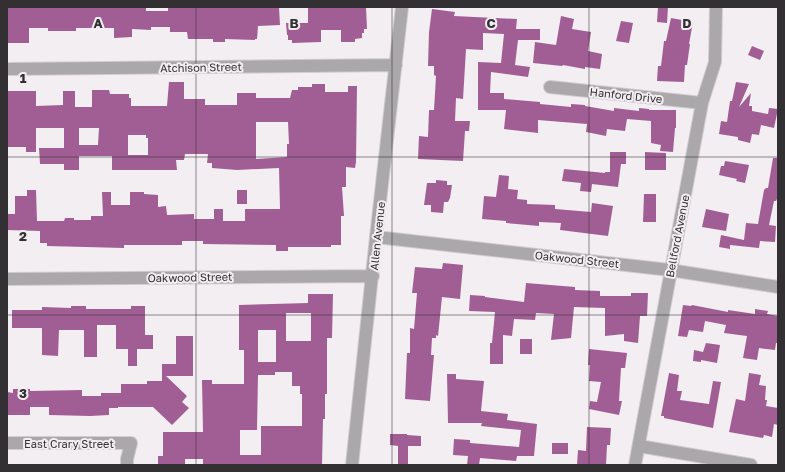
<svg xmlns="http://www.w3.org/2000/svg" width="785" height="472" font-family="'Golos Text',sans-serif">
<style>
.building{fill:#a15e94;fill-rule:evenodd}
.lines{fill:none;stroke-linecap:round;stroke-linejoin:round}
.minor-casing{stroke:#d0cccf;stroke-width:14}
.minor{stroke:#aaa8aa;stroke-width:12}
.grid{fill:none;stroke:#323032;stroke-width:1;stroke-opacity:0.55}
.labels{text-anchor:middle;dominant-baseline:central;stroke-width:4;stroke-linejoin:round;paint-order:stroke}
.street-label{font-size:11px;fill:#323032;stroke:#f3eef1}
.grid-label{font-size:13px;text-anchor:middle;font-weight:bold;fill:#323032;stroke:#f3eef1;stroke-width:4;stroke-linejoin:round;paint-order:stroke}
</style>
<rect width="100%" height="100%" fill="#f3eef1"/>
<!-- building -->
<path class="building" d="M7,7H146V11H168V7H279L280,25L258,26L257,39H255V40L225,39V42H213V39H188L187,32H170V27H151V30L132,29V37L114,38V28H76V31H48V28H29V43H7Z
M308,7H366L367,29H364V33H362V38L355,39V42H341V30H321V42L292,43V40H288V35H287L286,23H308Z
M658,7H668L667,23L657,22Z
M432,9L455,12L454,16L517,19L516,29H540V40H518L515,65L530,67L528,77L491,72L490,93H504V99L540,102V104L571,107V104L585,105V106L614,111V108L639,111V108L649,109V110H676V128H675L673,152L660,151L661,145L651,143V121L627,119L625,131L607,129L606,136L586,132L587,124L538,120V133L504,129L506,110H478V62L501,63L504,34L483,33V50L466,49L463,99L456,98L455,121H470L469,131H465L463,161L418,159L419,136L428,137L429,110H434L436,76L434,75V66H428L429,32Z
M561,16L574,19L572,29L591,32L588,51L602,54L600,69L585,67V69L563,65L562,66L533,63L535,42L556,45Z
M671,18L693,22L689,44H690L687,65H685L684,82L657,81L658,66H661L664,41H666Z
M621,21L633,23L629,43L616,41Z
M752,46L764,51L760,60L748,55Z
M169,82H184V99H205V105H237V93H256V98H290L292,90H298V87H312V84H325V92H348V86H357L356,162L355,168L346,167V187H342L344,216H341V245H331V247H288V251H276V245L203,244V241H182V245H124V248L47,246V243H40V231L7,230V214H15V196H27V190H36L37,221H64L65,218H74V220H91V216H103L102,192H111V205H130V192H144V194L158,195V207L166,206L167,215L194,214V219H214V209H223V221H245V209H280L279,168L237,170L212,168V163H207L208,154H185L184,160H176L177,170H112V156H79V170H64V164H40L39,148H64V128H36V152H26V147H7V91H36V106L63,105V91H75V107H92V90H109L110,94H129V98H131V106H167ZM256,122H288L289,144H287V157L256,159ZM79,128H99L98,145H79ZM128,135H146V138H148V155H128Z
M736,82L749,84L739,107L751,93L749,106H752V111L768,114L769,108L778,109L774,128L761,125L759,135L752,134L750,143L738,140V137L719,134L721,121L727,122L730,101H732Z
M610,152H626V164H621L618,187L592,184L591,192L580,191L581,183L562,181L564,169L605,173V172H610Z
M645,152L666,153V170H645Z
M773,158H778V197L776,201H774L769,225L776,226L775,242L760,241L759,248L730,245V249L719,247L721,235L744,240L746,223L758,224L764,190L766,188H768Z
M725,161L749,165L745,183L736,181L737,179L719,175L721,166H724Z
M499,175L509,176L508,189L518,190L517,199L527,200V204L555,205V209L591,212L592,203L613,206L608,236L560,230L561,223L539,222V226L506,223V221L482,219L484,196L496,197Z
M436,180L447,181V185H452L450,198L448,202H444L443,213L431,212V205H424L427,183H436Z
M237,190H247V204H237Z
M644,194H656V222H643Z
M706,209L729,214L726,231L702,227Z
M443,263L463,265L460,299L442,297L438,336L436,335V338H432L431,355H434L430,401L405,399L407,353H410V328L414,329L417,293H412L415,267L442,269Z
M526,283L575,287V290L600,291V296H631V293H648L647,316H640L638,343L624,341V334L605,336V308L574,307L571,338L551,340L554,314L536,313L535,320L514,319L512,336L503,335V364H490V343H492L495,312L469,311L470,295L485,296V297L524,302Z
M308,294H333L332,338H327V394H325V419H323L322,465H203V459H185V465H158V456H163V432H203L202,380H212V384H244V350H239V305L308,303ZM286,313H311V341H286ZM258,330H276V362H258ZM275,372H292V386H300V394H302V426H261V455H240V430H257L258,375H275Z
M683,305L691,306L692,305L728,312V310L755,314V309L768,311L767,314L778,316V343H776L775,350L759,348L757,360L743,358L747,336L724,333L726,325L705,321L703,332L689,330L687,337L678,336Z
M71,306H86V309H131V306H145V335H153V349H137V366H128V349H116V325H97V357H84V330H59L58,356L42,355V328H12V310H42V307L71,308Z
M176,336H193V376H166L187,396L182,402L189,408L172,425L153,407H118V408H109V415L90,416L49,415V407H30V415H7V392L13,393V389H30V391L82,390V396H101V393H121V384H147V381H162V364H176Z
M520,339H532V354H520Z
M706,343L720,345L717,363L701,360V362L693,361L694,350L703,352Z
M589,349L627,353L625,368H621L619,401H622L619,415L589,409L590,401L597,402L601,382L589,381L590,365H588Z
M669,373L679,375L677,391H682L680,400L709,404L713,381L721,382L713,428L664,418V416H661Z
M749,373L761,375L759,385L766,386L765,400H767L766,406L778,408V425L774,424L772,437L764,435L763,438L729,432L736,399L745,401Z
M447,374H456V379L484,381L481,411L508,414L507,420L537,424L534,456H517L516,461L480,458L479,465H467L468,456L453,455L454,439L470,440V443L519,447L521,430L481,426L482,423H448Z
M587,427L611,428L610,445H607L606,465H577L578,450L586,451Z
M390,434H407V435L421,436V446H408V465H398V446L390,445Z
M552,443H568V454H552Z"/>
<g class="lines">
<!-- minor casing -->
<g class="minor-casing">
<path id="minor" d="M7,69L396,65
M550,87L702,103
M376,237L670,270L778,287
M7,279L373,276
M7,443H131L127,459V465
M639,446L751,465
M352,465L376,237L402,7
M635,465L702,103L715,62L716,7"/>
</g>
<!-- minor -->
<use href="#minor" class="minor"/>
</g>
<!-- grid -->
<path class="grid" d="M196,7V465M392,7V465M589,7V465M7,157H778M7,315H778"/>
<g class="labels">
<!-- street labels -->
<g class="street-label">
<text transform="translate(201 67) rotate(-1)">Atchison Street</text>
<text transform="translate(626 95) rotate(6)">Hanford Drive</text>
<text transform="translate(377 236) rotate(-84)">Allen Avenue</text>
<text transform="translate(677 236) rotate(-79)">Bellford Avenue</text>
<text transform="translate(577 259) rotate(6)">Oakwood Street</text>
<text transform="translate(190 277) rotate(-1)">Oakwood Street</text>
<text x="69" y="443">East Crary Street</text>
</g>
</g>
<g class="grid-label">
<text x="98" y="28">A</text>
<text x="294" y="28">B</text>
<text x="491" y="28">C</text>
<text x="687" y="28">D</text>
<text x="23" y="83">1</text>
<text x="23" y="241">2</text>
<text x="23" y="398">3</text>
</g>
<!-- border -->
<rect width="785" height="472" fill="none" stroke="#323032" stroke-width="16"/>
</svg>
